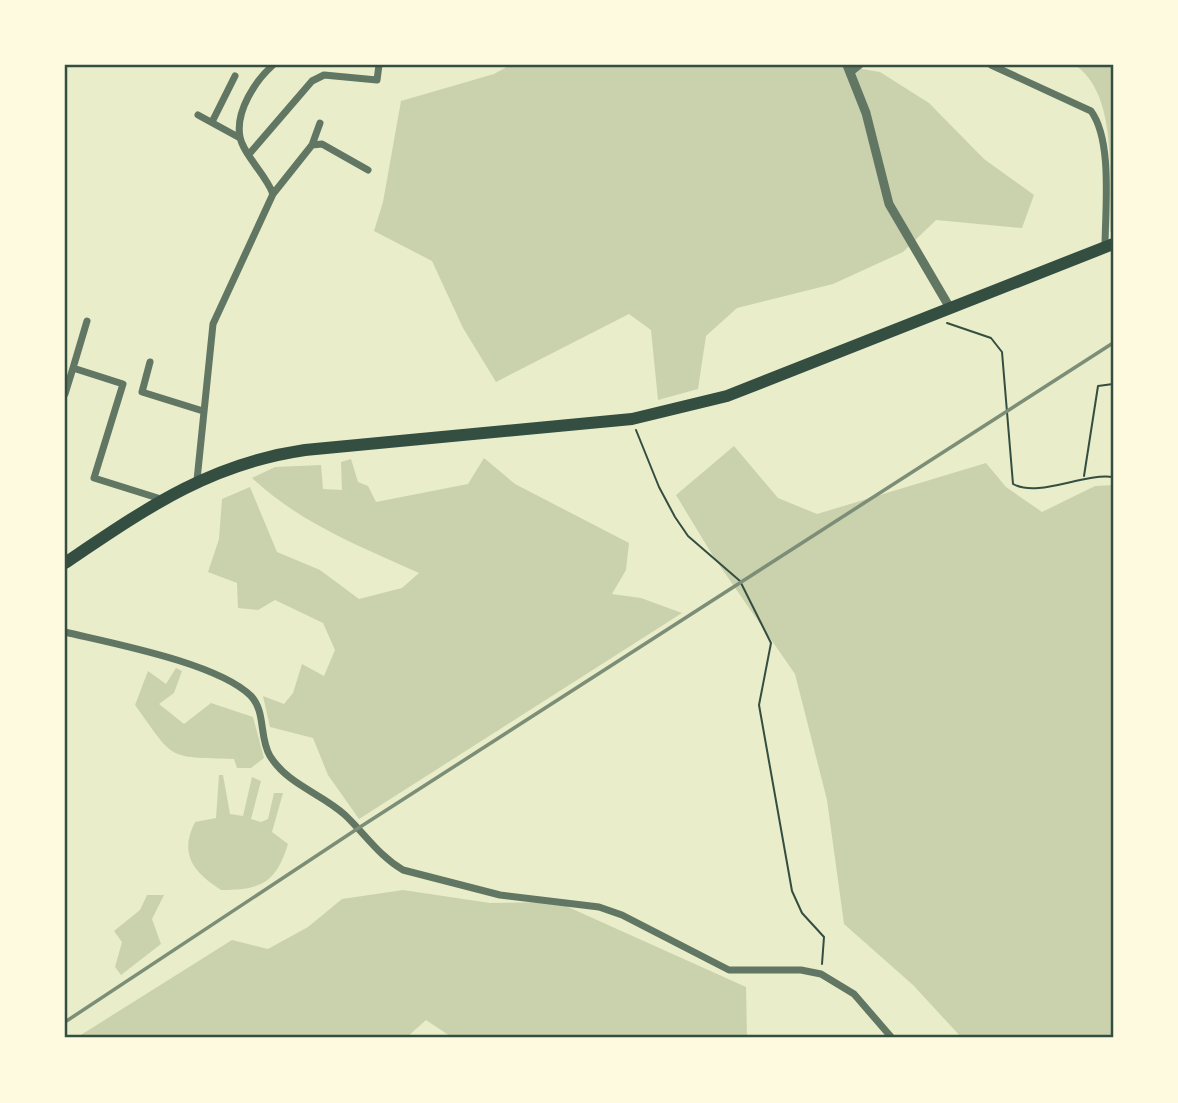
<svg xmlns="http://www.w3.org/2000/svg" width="1178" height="1103" font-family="'Open Sans',sans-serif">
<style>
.green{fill:#cad2ad}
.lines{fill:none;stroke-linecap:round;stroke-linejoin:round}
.path{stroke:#344e41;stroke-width:2}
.minor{stroke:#617663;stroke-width:7}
.tertiary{stroke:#617663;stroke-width:9}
.trunk{stroke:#344e41;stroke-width:12}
.rail{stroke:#7c8e77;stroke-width:3.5}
.neatline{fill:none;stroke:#344e41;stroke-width:2.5}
</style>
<rect width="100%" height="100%" fill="#e9edc9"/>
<!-- green -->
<path class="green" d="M510,65H838L880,72L929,103L984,159L1034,195L1022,228L936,220L903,252L833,284L737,308L706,336L698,389L658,400L651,330L629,314L496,382L463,328L432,261L374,231L383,202L401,101L494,74Z
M1075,65H1113V231L1110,232C1108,185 1120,95 1075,65Z
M734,446L778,498L817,514L986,463L1006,487L1042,512L1095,486L1113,485V1038H962L913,985L844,924L827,800L795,674L713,556L676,495Z
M484,458L515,484L629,543L626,570L612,594L641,598L682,613L359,819L328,775L313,738L270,727L263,696L284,704L293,693L302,664L324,676L335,650L323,623L275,600L258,610L238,608L237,583L208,572L219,539L222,499L250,487L277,552L320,570L359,599L402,588L419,573C359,546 300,523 252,478L275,467L321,465L323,489L342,490L341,462L351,459L358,482L368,486L376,502L468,484Z
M176,668L182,671L174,693L159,704L184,724L211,703L253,717L264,758L251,768H237L234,759C165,757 175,760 135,705L148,671L166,684Z
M219,775H223L230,814L243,816L252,777L261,781L251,819L261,822L268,819L274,793H283L272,832L288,844C276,883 261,890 221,890C193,872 179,854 195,822L216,818Z
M403,890L490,903L557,902L746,987L747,1038H453L426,1020L406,1038H76L232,940L268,949L308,927L342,899Z
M147,895H164L152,919L161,944L121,975L115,967L122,942L114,931L140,910Z"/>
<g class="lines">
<!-- path -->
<path class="path" d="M947,323L991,338L1002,352L1013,484C1038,498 1083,473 1113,477
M636,430L659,487L675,517L688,536L740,581L771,643L759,705L792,891L802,913L824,937L822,964
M1084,476L1098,386L1113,384"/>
<!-- minor -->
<path class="minor" d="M991,65L1091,111C1113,141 1105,211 1105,248
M850,73L860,65
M198,115L240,138
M212,122L235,76
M312,145L320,123
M250,153L312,81L324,75L377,80L379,65
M273,194L312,145L322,144L368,170
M150,362L142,392L203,411
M73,368L87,321
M65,394L73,368L123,384L94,478L161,499
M197,480L213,324L273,194C266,175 243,154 240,137C235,111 256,80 273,65
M65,632C111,643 218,663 251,696C266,712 259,738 270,756C288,785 321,793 345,815C365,834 379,856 403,870L500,895L599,907L622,915L729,970H801L821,974L854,994L892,1038"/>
<!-- tertiary -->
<path class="tertiary" d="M847,65L866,113L889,204L950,308"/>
<!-- trunk -->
<path class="trunk" d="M65,563C144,510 208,464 305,450L632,419L727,396L1113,244"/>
<!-- rail -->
<path class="rail" d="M65,1022L357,829L1113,343"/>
</g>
<!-- border -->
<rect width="1178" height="1103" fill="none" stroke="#fefae0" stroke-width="133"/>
<rect x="66" y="66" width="1046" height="970" class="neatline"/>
</svg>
